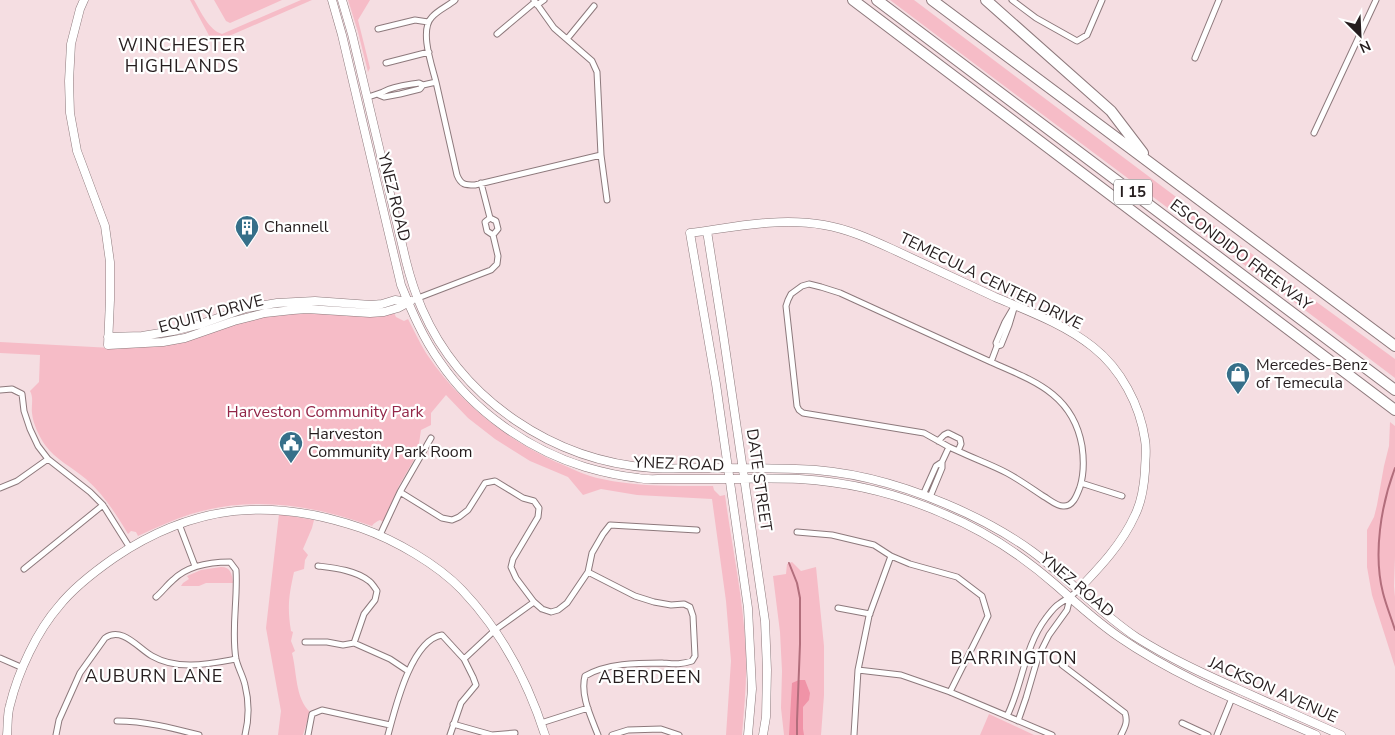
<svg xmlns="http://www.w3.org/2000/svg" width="1395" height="735" font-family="'Nunito Sans',sans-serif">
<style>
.green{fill:#f6bcc7}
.forest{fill:#f093a7}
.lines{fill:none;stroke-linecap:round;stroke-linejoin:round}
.stream{stroke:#b26e7c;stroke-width:2}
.street-casing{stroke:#8d797c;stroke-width:7}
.secondary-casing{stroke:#8d797c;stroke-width:9}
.highway-casing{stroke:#8d797c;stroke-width:12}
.street{stroke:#fff;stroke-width:5}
.secondary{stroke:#fff;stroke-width:8}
.highway{stroke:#fff;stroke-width:10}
.labels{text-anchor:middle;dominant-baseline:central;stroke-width:4.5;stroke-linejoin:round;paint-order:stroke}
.shield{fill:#fff;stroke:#666162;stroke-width:1}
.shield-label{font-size:15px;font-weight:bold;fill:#251d1e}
.street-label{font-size:16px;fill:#251d1e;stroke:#fff}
.poi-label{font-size:16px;fill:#251d1e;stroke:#fff;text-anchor:start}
.park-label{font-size:16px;fill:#922648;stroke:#fff}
.neighbourhood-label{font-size:18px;letter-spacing:1px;fill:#251d1e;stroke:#fff}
</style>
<rect width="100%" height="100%" fill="#f5dee2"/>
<!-- green -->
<path class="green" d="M190,0H194C201,12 209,30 222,34L301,0H312L213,43Z
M214,0H282L230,23L226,21Z
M348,0H370L358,20L370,68L368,72L358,32Z
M890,0H914L1296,287L1395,359V378C1227,251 1058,127 890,0Z
M311,312C340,315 366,319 394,313L396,317L404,321L408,319C414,330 419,342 426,353C458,401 504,438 556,462C571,468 586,476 602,479C639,487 675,486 713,486L714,490L720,496L725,495C732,548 744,601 746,655C747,682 744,708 742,735H726L731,661L726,601L712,499L637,495L601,489L583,495L568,477L530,461L495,439L468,418L446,395L431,413V425L421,430L418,450L415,458L400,484L383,522L380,520C376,522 374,523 372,526C312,505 253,495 191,514C173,520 155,528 138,536L136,532L131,531L128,534C116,514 104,495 86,479C73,468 55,459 45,445C39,436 33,424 32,413C31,406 34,398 30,391L39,382L40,355L0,353V342L112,348L155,346L236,323L276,314Z
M1390,422L1395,426V557L1394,586L1395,597V667L1372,595L1367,567V530L1374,517L1377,505L1384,466L1389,446Z
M279,514L314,520L312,528L303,549L308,555L305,560L304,569L294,572C289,595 287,607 291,631L293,632L291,641L295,651L292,653C297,672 295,698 310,712L303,735H278L281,711L266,628Z
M792,562L801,571L816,567L824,646V695L821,735H784L781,708L782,671L780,632L773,576L786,574L787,564Z
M221,567C231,567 232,574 233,583H206L199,586H181L183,583L189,579L187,576L201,570Z
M989,714L1034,735H980Z"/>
<!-- forest -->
<path class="forest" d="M799,680H805L810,693L809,700L803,707V729L804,735H789L792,683Z"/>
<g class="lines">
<!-- stream -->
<path class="stream" d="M1395,468C1381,505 1373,554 1383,593C1386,605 1391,617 1395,630
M789,563L797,583L800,598V644L797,721V735"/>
<!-- street casing -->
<g class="street-casing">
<path id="street" d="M534,0L554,28L592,61L597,72L601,155L607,200
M1012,0L1036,18L1077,41L1087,35L1102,0
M537,5L544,0
M378,29L415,20L428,22
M497,34L535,2
M567,39L594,6
M1195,58L1219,0
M386,63L429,52
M436,82L457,175C461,185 465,185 475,185L601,155
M379,95L384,97L400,94L420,89L423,85L436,82C432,66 419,30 432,17C438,10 448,6 455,0
M367,97C373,96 377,94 383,92C393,86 407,85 419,83L423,85
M1314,133L1376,0
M490,218L496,221L498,229L493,235
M418,298L491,270L497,264L498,256L493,235L487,231L485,222L490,218L481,183
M0,390L12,389L22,394L24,411L30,429L38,446L48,459L90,492L103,505L130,548
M938,441L944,435L948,433L960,439L961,444L958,451L949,447
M958,451C975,459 992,465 1007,473C1020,480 1031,488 1043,496C1049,499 1056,506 1063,506C1073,507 1077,495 1080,487C1084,474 1084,460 1082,446C1073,394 1034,381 991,362
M1081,483L1122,496
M0,488L17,481L48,459
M400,492L442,518L452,520L459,517L468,510L485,483L495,481L523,498L534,501L539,508L538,517L513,559L511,567L516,578L534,602L542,609L551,612L558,610L567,603L588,572L592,553L603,534L610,525L697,530
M923,495L936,466L942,462L949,447L924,433L803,413L799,410L797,406L786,306L788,300L791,294L802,286L809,284L821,287L840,293L991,362L997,346L1001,345L1009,325L1015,305L1005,322L996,343L997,346
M930,497L942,468V462
M179,524L195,566
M797,532L832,535L874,545L891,556L910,564L957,577L982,596L988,616L950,692
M380,535L400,492L431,438
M318,566C334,568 355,570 369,581C372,583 375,588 377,591L375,600L364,614L354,643
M24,569L103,505
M588,572L635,596L654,602L671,605L684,604L690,607L693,616L695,656L692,661C679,665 675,664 662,663C637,663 607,663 585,676C580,695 591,717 598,735
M156,597C162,592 167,585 173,580C188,565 210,562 230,562L236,570C238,599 231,630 236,659C238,668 243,676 245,685C249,701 249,719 245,735
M838,608L870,614
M305,642H327L343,645L354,643L390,659L408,671
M0,658L23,668
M464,659L495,630L534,602
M1062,665L1125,713C1128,722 1125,727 1121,735
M858,670L901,675L950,692L1052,735
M1007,716C1023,684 1024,647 1046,618C1050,613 1054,607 1059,604C1067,598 1071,597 1078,590
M117,721C145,721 172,728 199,735
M1018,721L1026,698L1038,657L1049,635L1067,610L1070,598
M541,723L588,708
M1182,723L1208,735
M453,724L492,735L515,733
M56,735L59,720L80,673L105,638C122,626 138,648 152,656C178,671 209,664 236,659
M308,735L312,714L322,710L390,725
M388,735C395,709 411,640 442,635L464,659L473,677L476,685L461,703L450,735
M612,735L628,730L661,729L679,735
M854,735L858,670L869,616L891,556
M1217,735L1232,698"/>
</g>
<!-- secondary casing -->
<g class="secondary-casing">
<path id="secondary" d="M84,0L80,9L71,44L69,81L70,113L77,151L105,226L110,262V300L108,345L163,342L185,338L234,321L265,313L293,310L307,309L370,313L384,312L398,308L411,301
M332,0L342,35L401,285C412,312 423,338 440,362C473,411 529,450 585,467C602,472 620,476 638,478C646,480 656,479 664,479C681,479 697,479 713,479C741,479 770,478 799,479C848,482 899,494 944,514C985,531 1024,557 1057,586C1077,604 1097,622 1119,637C1180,679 1249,705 1316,735
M342,0L352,34L406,261C410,277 415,293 422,309C462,400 553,461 652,468C666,469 681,468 696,468C729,468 763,468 796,469C847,470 899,484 946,504C977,517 1007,533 1033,552C1069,579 1099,612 1136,637C1169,658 1204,674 1240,690C1274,705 1307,720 1341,735
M707,231L723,333L765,621L767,670L766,717L763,735
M108,337L142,336L173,331L201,324L246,308L277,303L315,301L371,305L382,304L395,300L408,302
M7,735C8,725 7,714 10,705C18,672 37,631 59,606C74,587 94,572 114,558C194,504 271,497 361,528C395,540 437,564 462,590C501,631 528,682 545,735
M748,735L752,689L748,608L716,384L690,233C735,227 779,217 824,225C848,229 870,239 892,249C927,265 961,281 995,297C1028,311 1064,324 1093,347C1121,369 1140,405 1145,440C1147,450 1145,461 1145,471C1144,486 1142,501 1135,515C1122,544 1100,567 1078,590"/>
</g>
<!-- highway casing -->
<g class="highway-casing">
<path id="highway" d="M853,0L1395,410
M877,0L1395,390
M932,0L1395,346
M986,0L1111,111L1143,153"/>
</g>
<!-- street -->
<use href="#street" class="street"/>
<!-- secondary -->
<use href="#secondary" class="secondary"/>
<!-- highway -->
<use href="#highway" class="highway"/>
</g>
<!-- icons -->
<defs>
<g id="building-pin" transform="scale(1.25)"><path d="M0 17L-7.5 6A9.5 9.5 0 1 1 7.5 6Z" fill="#366f89" stroke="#fff"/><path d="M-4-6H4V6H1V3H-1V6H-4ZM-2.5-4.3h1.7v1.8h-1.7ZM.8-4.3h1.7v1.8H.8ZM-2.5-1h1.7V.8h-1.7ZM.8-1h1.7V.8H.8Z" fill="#fff"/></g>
<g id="shop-pin" transform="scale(1.25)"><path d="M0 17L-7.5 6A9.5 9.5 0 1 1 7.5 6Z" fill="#366f89" stroke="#fff"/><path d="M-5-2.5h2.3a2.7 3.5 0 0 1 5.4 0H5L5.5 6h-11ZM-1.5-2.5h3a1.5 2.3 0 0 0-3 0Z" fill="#fff"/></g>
<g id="civic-pin" transform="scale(1.25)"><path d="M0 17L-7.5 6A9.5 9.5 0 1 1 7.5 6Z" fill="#366f89" stroke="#fff"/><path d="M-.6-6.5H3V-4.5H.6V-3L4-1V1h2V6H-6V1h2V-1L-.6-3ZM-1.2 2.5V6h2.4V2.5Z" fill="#fff"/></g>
</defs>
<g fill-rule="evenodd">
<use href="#building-pin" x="247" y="227"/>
<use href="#shop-pin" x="1238" y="374"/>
<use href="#civic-pin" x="291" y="443"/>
</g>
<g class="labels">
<!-- shield labels -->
<rect class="shield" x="1114" y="179.5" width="38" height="25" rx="4"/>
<g class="shield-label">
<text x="1133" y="192">I 15</text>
</g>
<!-- street labels -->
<g class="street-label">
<text transform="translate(394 197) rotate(76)">YNEZ ROAD</text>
<text transform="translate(1241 255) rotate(37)">ESCONDIDO FREEWAY</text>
<text transform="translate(991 281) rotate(26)">TEMECULA CENTER DRIVE</text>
<text transform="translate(211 314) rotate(-15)">EQUITY DRIVE</text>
<text transform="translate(679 464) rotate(2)">YNEZ ROAD</text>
<text transform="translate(759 480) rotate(82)">DATE STREET</text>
<text transform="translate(1077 585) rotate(40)">YNEZ ROAD</text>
<text transform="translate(1273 690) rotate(24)">JACKSON AVENUE</text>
</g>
<!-- poi labels -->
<g class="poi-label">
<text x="264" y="227">Channell</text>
<text x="1256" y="365">Mercedes-Benz<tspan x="1256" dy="18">of Temecula</tspan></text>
<text x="308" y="434">Harveston<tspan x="308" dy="18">Community Park Room</tspan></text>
</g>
<!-- park labels -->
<g class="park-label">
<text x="325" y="412">Harveston Community Park</text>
</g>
<!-- neighbourhood labels -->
<g class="neighbourhood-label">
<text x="182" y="45">WINCHESTER<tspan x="182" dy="21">HIGHLANDS</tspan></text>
<text x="1014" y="658">BARRINGTON</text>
<text x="154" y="676">AUBURN LANE</text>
<text x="650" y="677">ABERDEEN</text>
</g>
</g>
<!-- north arrow -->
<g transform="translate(1360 35) rotate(156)" stroke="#ffffff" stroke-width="4" paint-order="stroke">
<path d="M0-4L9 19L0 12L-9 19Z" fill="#251d1e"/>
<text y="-8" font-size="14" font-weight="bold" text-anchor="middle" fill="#251d1e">N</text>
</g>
</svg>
